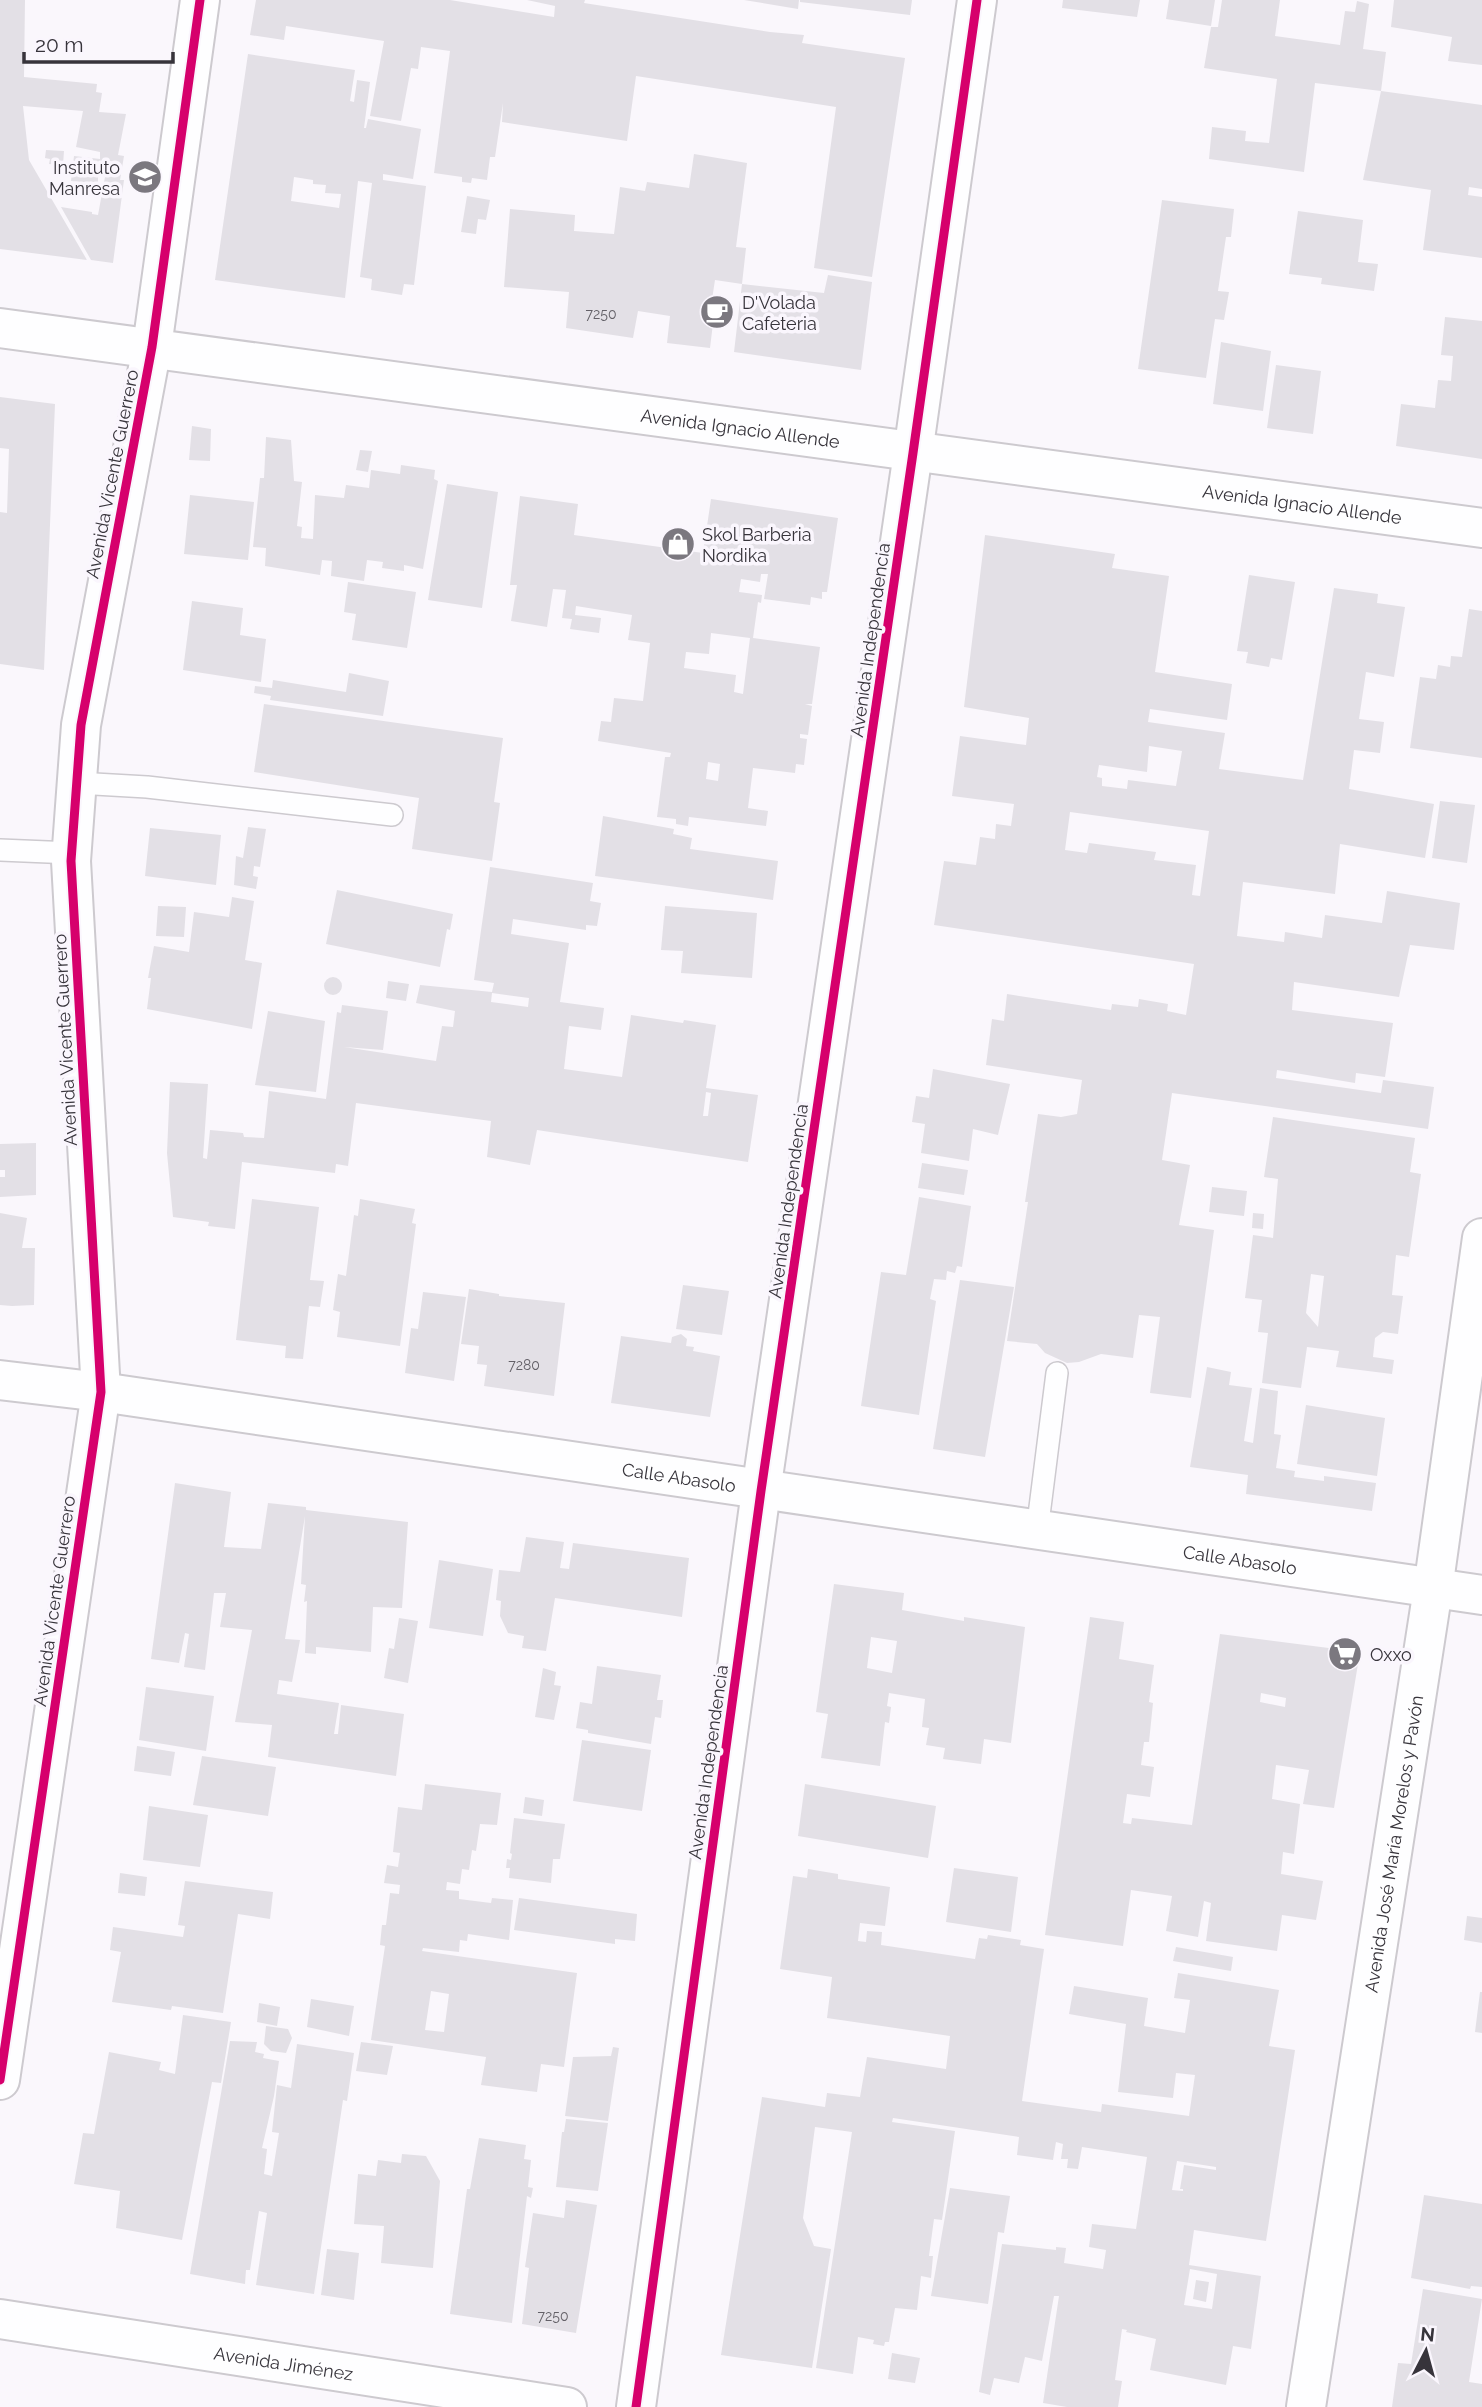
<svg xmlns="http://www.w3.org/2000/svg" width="1482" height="2407" font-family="Raleway,sans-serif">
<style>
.building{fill:#e3e0e6;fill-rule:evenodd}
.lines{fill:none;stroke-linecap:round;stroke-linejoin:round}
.lane-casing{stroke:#cdcacf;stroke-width:24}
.street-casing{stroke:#cdcacf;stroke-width:42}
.secondary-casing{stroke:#cdcacf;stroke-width:42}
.lane{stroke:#fefeff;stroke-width:21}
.street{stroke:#fefeff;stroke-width:38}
.secondary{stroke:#fefeff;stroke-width:38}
.cycleway-casing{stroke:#faf6fd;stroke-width:13}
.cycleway{stroke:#d6006c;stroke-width:9}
.labels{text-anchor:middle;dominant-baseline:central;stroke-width:7;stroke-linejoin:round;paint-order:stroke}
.number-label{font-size:14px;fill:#636067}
.poi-label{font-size:18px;fill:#37343b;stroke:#faf6fd;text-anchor:start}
.street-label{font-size:18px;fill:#37343b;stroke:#faf6fd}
</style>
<rect width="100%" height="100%" fill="#faf7fc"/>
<!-- building -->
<path class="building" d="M0,0H25L24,77L97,84L96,92L102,93L99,112L126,114L118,155L124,156L120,180H124L113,263L91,260L61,207L92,212V214L98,215L105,177H98V184L71,181L74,156L100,159V152L76,147L83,111L23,106L29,160L87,260L0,249Z
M256,0H450L554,17L555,6L527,0H585L584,3L770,32L804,35L802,43L905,58L872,277L814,268L836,107L636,76L627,141L502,122L503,103L495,157H490L487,180L472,178L471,183L462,182V177L434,173L450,51L421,47L418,69L411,68L401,121L370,116L384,41L286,26L284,40L250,35Z
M744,0H799L798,9Z
M800,0H912L910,15L800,2Z
M1063,0H1140L1137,17L1062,8Z
M1169,0H1215L1211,26L1166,19Z
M1222,0H1280L1275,36L1340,45L1345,11L1355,12L1357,1L1369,4L1363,49L1386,52L1381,91L1315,83L1304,172L1209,159L1212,127L1246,131L1245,141L1269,143L1277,79L1204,68L1211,27H1218Z
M1394,0H1482V65L1448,61L1452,37L1391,27Z
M248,54L355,70L350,101L354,102L357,80L370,82L364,128H366L368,119L421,129L413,179L383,174V180L426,186L414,285L404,284L402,295L371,290L372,279L360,277L372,183L358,181L345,298L215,280ZM294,177L313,180V184L326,185L325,193L341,194L339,208L291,201Z
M1381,91L1482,105V189L1469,187L1468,195L1482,197V258L1423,250L1431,190L1363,180Z
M46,150L64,151L63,165L49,164L50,159L45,158Z
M694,154L747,163L736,247L746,248L742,284L824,293L828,275L872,282L861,370L734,352L742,284L715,280L711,306L715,307L710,348L667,343L670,316L638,311L633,338L566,328L569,292L504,287L510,209L575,215L574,231L614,234L620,187L645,191L647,182L689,188Z
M467,196L490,200L486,220L478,219L476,234L461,232Z
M1162,200L1234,209L1231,237H1226L1218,291L1229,292L1224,320L1215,319L1206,378L1138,369Z
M1298,211L1363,220L1358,262L1378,264L1374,291L1321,284L1322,278L1289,274Z
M1445,317L1482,321V459L1396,446L1401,404L1435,408L1438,380L1451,381L1453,356L1441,355Z
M1221,342L1271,351L1263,411L1213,404Z
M1276,365L1321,371L1313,434L1267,428Z
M0,397L55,404L44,670L0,664V512L7,513L9,449L0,448Z
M192,426L211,429L210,461L189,460Z
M266,437L291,440L294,481L302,482L297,526L302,527L301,538L313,539L315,495L344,498L346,485L369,488L371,470L400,474L401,465L435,470L434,479L438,481L423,569L404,565V571L382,568L383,562L367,560L364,581L331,576L332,561L322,560L320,575L265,566L266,548L253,547L260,478H264Z
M360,450L372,451L368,472L356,470Z
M447,484L498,492L482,608L428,600Z
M190,495L254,502L248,560L184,554Z
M520,496L578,504L574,535L703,553L711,499L838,518L827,592H822V599L811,597L810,605L764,599L768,574H761L760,582L741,579L739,592L762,595L761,603L758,602L753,638L820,647L812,704H805L812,706L808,735L800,734V738L807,739L804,765L796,764L795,773L753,768L748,808L768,811L766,826L689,817L688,826L676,824V819L657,817L665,757H670L671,753L598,741L601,721L611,722L614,698L643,701L650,643L628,640L632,615L576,606L575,615L601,618L599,633L570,629L572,619L562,618L566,590L553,589L547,627L511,621L517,585H510ZM711,633L750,638L743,694L734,692L736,675L684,668L686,652L709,654ZM708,762L720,764L718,781L706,779Z
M985,535L1115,554L1112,568L1169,576L1155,672L1232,684L1227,720L1150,709L1148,722L1225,733L1219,769L1303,780L1334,588L1378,594L1377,603L1405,607L1394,677L1366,672L1359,719L1384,722L1380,753L1354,750L1349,789L1434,804L1425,858L1340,844L1335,894L1243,882L1237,936L1284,942L1285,932L1322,938L1325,915L1382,923L1387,891L1460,903L1454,950L1410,945L1399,997L1294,982L1292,1010L1393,1023L1385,1077L1356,1073L1355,1083L1277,1070L1276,1078L1381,1093L1383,1080L1434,1087L1428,1129L1172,1093L1162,1160L1190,1165L1179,1225L1214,1230L1191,1398L1150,1393L1160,1317L1139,1315L1133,1358L1101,1354L1079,1362L1067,1363L1045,1353L1037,1344L1007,1341L1028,1202H1025L1038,1114L1061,1117L1077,1114L1082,1080L986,1065L992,1019L1004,1021L1007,994L1111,1010L1112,1004L1138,1007L1139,999L1168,1004L1167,1011L1186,1015L1194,964L934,925L944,861L976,865L980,837L995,839L996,824L1011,826L1014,804L952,796L960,736L1026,745L1029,718L964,707ZM1149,746L1182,751L1176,786L1128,780L1127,789L1102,786V778L1097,777L1099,765L1147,772ZM1070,812L1209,831L1200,896L1192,895L1196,865L1154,860L1156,852L1089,843L1087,853L1065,850Z
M1249,575L1295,582L1282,660L1271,658L1269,667L1246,663L1248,652L1237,651Z
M348,582L416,592L407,648L352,640L356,614L344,612Z
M192,601L243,608L240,635L266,639L261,682L183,670Z
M1469,609L1482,611V758L1410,748L1420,677L1436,679L1438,665L1450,667L1451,656L1462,657Z
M349,673L389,681L383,716L270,700L271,696L254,693L255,686L272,688L273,680L346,692Z
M264,704L503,738L494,802L500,803L492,861L412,849L419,798L254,772Z
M1440,801L1475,805L1467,863L1432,858Z
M603,816L674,829L673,834L692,838L690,849L778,861L773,900L595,876Z
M248,827L266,829L260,867L254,866L253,876L258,877L256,889L234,885L236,856L243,858Z
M150,828L221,835L216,885L145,876Z
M490,867L593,883L590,901L601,903L597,926L586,925V930L513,919L511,934L569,943L560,1002L604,1008L601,1030L569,1026L564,1069L622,1077L631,1015L683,1023L684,1020L716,1025L706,1088L758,1095L748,1162L537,1130L530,1165L487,1157L491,1121L356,1103L348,1166L336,1164L335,1173L242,1162L235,1229L208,1226L209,1222L173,1217L167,1153L170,1082L208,1084L203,1158L207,1159L210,1130L243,1133L244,1137L264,1138L269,1091L326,1099L337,1012L341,1013L342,1005L388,1011L383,1050L344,1047L436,1061L442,1026L453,1027L455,1011L416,1003L420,985L492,992L494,983L474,980ZM492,993L529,998L528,1007L491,1002ZM706,1092L711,1093L708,1116H703Z
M337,890L453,914L450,930L447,929L440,967L326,944Z
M232,897L254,901L245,960L262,963L252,1029L147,1009L151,978H148L154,946L189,952L194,912L229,917Z
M158,906L186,907L184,937L156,936Z
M665,906L757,913L752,978L681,973L683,951L661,950Z
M324 986a9 9 0 1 1 18 0a9 9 0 1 1-18 0Z
M388,981L409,984L406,1001L386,998Z
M268,1011L325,1021L316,1092L255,1085Z
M933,1069L1010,1084L998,1135L973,1129L969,1161L921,1153L925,1124L912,1122L916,1096L929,1098Z
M1273,1117L1415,1138L1410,1172L1421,1174L1409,1257L1396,1255L1392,1295L1403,1296L1398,1334L1383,1332L1375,1338L1373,1357L1394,1360L1392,1374L1336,1367L1339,1351L1307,1347L1301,1388L1262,1383L1268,1333L1258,1332L1262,1300L1245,1298L1253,1235L1273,1238L1278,1179L1264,1177ZM1311,1274L1324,1276L1318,1327L1306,1313Z
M36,1143V1195L0,1197V1177H5V1170H0V1144Z
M922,1163L968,1170L964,1195L918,1188Z
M1212,1187L1247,1191L1244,1216L1209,1212Z
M919,1197L971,1206L962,1267L957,1266L955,1273L947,1271L946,1280L934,1279L930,1299L936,1301L919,1415L861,1406L881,1272L906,1275Z
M252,1199L319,1207L310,1280L324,1281L320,1307L309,1306L303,1359L285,1358L286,1346L236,1340Z
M360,1199L415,1209L412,1223L416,1224L400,1346L337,1337L340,1312L333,1310L338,1274L346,1276L354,1215L358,1216Z
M0,1213L27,1218L22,1248H35L34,1305L12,1306L0,1305Z
M1253,1213L1264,1214L1263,1229L1252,1228Z
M960,1280L1014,1287L985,1457L933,1449Z
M683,1285L729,1291L722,1335L676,1329Z
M469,1289L499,1294V1296L565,1303L554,1396L484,1386L487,1365L477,1364L479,1346L461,1344Z
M423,1292L466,1297L454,1381L405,1373L411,1328L418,1329Z
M681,1334L687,1339L686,1346L694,1347L693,1351L720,1356L710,1417L611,1403L621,1336L671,1343L672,1337Z
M1207,1367L1231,1372L1229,1385L1252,1388L1244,1441L1253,1443L1260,1388L1278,1391L1274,1434L1281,1435L1276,1468L1295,1471L1294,1477L1324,1481V1476L1376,1483L1372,1511L1246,1494L1248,1475L1190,1467Z
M1306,1405L1385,1418L1377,1476L1297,1464Z
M175,1483L231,1492L224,1547L261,1549L268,1503L306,1507V1510L408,1522L402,1608L373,1607L371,1652L316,1647V1654L305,1653L307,1601L304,1602L306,1585L301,1584L305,1516L285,1639L300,1640L292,1682L279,1680L277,1694L339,1703L334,1734H338L341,1705L404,1714L396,1776L268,1757L272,1725L235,1722L252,1630L220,1627L226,1593H214L205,1670L184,1667L189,1634L185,1633L179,1663L151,1659Z
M526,1537L564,1542L560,1568L569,1569L573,1543L689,1558L682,1617L555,1598L546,1651L522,1648L524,1636L508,1633L500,1616L501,1601L496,1600L499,1570L520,1572Z
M439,1560L493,1569L483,1636L429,1628Z
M834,1584L904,1593L902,1610L964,1621V1617L1025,1627L1011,1743L984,1739L981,1764L943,1759L945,1748L926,1745L929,1728L922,1727L925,1699L889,1693L887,1706L891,1707L889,1723L885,1722L880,1766L821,1758L828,1714L816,1712ZM871,1637L897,1641L892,1673L867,1668Z
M1090,1617L1124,1622L1119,1659L1154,1665L1149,1702L1153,1703L1149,1742H1144L1141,1765L1154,1767L1150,1797L1127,1794L1123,1823L1131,1824L1132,1818L1192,1825L1220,1634L1360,1652L1334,1808L1303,1804L1309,1770L1276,1765L1272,1799L1300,1804L1294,1854L1283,1852L1281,1874L1323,1881L1316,1920L1282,1915L1277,1951L1206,1941L1211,1903L1204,1901L1198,1937L1166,1931L1172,1896L1131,1890L1123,1946L1045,1935ZM1261,1693L1286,1698L1285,1707L1260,1702Z
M399,1618L418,1621L408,1683L384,1678L389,1648L394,1649Z
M597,1666L661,1675L657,1700H663L661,1718L655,1717L651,1744L588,1733V1730L576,1728L580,1702L592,1704Z
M543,1668L556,1672L554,1685L561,1686L554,1720L535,1717Z
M146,1687L214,1696L206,1751L139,1740Z
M582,1740L651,1750L642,1811L573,1801Z
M137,1746L175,1752L171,1776L134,1771Z
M202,1756L276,1767L268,1816L193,1805Z
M425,1784L501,1793L497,1825L480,1824L476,1851L472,1850L469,1870L462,1869L460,1884L447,1882L446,1890L459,1891V1899L491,1903L492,1898L513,1900L509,1940L468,1934L467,1941L460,1940L459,1952L423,1948L422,1951L577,1973L564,2067L541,2064L537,2092L481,2085L486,2057L371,2040L385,1946L380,1945L382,1925H386L390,1893L399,1894L400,1885L384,1883L387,1865L398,1867L400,1853L393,1852L398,1807L422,1810ZM431,1991L449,1994L444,2032L425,2030Z
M805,1784L936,1806L928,1858L798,1836Z
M525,1797L544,1800L542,1816L523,1813Z
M149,1806L208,1815L200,1867L143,1860Z
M514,1818L565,1824L560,1859H553L551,1883L509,1878L510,1868H506L507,1859L511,1860L512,1854L510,1853Z
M954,1868L1018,1877L1011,1932L946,1922Z
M808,1869L838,1874V1879L890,1887L885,1926L860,1923L858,1941L866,1942L867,1931L882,1932L881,1945L975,1959L979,1938L987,1939L988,1935L1021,1940L1020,1945L1044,1949L1022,2101L1101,2112L1102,2104L1189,2116L1195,2075L1176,2073L1173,2098L1118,2092L1126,2024L1069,2014L1074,1986L1148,1998L1144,2026L1185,2033L1190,2000L1174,1998L1178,1973L1279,1990L1269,2046L1295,2050L1266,2241L1194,2230L1189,2265L1261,2276L1251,2349L1233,2346L1226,2385L1150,2370L1156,2339L1126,2332L1127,2330L1122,2329L1115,2380L1122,2381L1118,2407H1067L1043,2403L1059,2296H1054L1042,2361L1025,2357L1019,2383L994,2378L990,2395L979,2392L1002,2244L1056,2250V2247L1066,2248L1064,2263L1103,2269L1106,2250L1089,2247L1092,2224L1136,2229L1147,2157L1082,2147L1078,2169L1067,2168L1068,2159H1061L1063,2144L1056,2142L1053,2160L1017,2155L1019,2137L893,2118L892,2122L955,2131L942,2220L934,2219L929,2256H933L931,2278L921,2276L917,2310L895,2308L889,2342H885L884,2346L873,2344L874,2340L858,2337L853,2374L816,2368L852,2132L815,2127L803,2218L814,2246L831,2249L812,2368L721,2355L762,2097L825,2107L827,2093L860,2097L867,2057L946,2069L950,2036L827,2018L832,1977L780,1969L793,1876L807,1878ZM1177,2161L1216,2167V2170L1184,2165L1180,2189H1183V2191L1172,2190ZM1190,2269L1217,2274L1212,2309L1184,2305Z
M120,1873L147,1877L145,1896L118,1893Z
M185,1881L273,1892L270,1919L238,1914L223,2013L172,2006L171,2010L112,2002L121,1952L110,1950L113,1927L183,1937L185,1926L178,1925Z
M519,1898L637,1914L635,1941L615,1939V1944L514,1930Z
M1467,1916L1482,1918V1943L1464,1940Z
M1176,1947L1233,1957L1231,1971L1173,1961Z
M1480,1992H1482V2033L1475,2032Z
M311,1999L354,2006L349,2036L307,2027Z
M259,2003L280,2007L277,2026L257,2022Z
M183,2015L231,2022L221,2083L212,2082L182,2240L116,2228L120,2191L74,2184L83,2133L94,2134L109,2052L161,2062L159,2070L175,2074Z
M266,2026L288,2029L292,2038L286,2053L271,2051L264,2044Z
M230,2041L257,2042L255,2052L264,2054L263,2058L279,2061L274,2096L262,2148L267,2149L264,2174L272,2176L279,2133L272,2132L277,2085L291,2088L297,2044L354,2053L347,2101L343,2100L314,2294L256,2285L267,2213L259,2211L250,2270H246L245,2284L190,2274Z
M361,2042L393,2046L387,2075L356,2071Z
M613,2047L619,2048L608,2121L565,2116L573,2057L611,2056Z
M566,2119L608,2123L598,2191L556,2187L562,2132H564Z
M479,2138L526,2145L524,2159L531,2160L528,2187L533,2188L531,2198L527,2196L512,2323L450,2314L467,2189H470Z
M402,2154L426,2156L440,2181L433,2268L381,2263L384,2226L354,2224L358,2174L376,2176L378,2160L401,2163Z
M950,2188L1010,2196L1004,2233L998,2232L988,2304L931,2296Z
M1424,2195L1482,2204V2287L1471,2286L1470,2289L1411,2278Z
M566,2200L597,2205L576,2333L522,2324L529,2268L525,2267L533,2213L564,2218Z
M327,2249L359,2253L354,2300L321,2295Z
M1196,2280L1209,2282L1206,2302L1193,2299Z
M1423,2289L1482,2299L1469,2382L1482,2384V2407H1392L1398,2363L1411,2364Z
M892,2353L920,2358L915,2383L888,2379Z"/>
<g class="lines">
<!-- lane casing -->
<g class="lane-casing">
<path id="lane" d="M77,783L147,787L392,815
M0,850L72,853
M1037,1531L1057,1373"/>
</g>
<!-- street casing -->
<g class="street-casing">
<g id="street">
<path id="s1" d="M0,1380L101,1392L1482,1595"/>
<path d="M636,2407L761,1491L913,453L977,0"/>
<path id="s2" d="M1306,2407L1433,1589L1482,1238"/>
</g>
</g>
<!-- secondary casing -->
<g class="secondary-casing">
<g id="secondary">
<path id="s3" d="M0,328L1482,528"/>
<path d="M0,2080L101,1392L71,861L81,725L152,347L200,0"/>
<path id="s4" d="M0,2319L567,2407"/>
</g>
</g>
<!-- lane -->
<use href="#lane" class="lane"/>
<!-- street -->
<use href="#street" class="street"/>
<!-- secondary -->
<use href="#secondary" class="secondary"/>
<!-- cycleway casing -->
<g class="cycleway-casing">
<path id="cycleway" d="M0,2080L101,1392L71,861L81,725L152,347L200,0
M636,2407L761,1491L913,453L977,0"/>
</g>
<!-- cycleway -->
<use href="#cycleway" class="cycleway"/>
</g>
<!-- icons -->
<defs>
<g id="school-disc" transform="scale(1.75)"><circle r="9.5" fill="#7b787f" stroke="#faf6fd"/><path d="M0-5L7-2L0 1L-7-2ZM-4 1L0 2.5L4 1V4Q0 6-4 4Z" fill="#fff"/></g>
<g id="cafe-disc" transform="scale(1.75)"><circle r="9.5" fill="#7b787f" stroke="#faf6fd"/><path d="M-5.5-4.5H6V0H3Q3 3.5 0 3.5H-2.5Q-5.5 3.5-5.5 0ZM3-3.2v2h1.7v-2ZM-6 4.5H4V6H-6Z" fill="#fff"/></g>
<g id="shop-disc" transform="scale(1.75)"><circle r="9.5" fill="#7b787f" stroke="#faf6fd"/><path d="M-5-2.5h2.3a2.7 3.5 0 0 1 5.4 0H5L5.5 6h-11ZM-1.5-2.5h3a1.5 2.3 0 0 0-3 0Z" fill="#fff"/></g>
<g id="supermarket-disc" transform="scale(1.75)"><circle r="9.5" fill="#7b787f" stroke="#faf6fd"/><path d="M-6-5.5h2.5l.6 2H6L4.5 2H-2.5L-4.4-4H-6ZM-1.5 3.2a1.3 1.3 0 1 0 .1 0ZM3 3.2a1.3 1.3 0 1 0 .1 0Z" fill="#fff"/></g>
</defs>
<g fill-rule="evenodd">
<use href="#school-disc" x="145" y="177"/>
<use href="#cafe-disc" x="717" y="312"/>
<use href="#shop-disc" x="678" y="544"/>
<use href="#supermarket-disc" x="1345" y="1654"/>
</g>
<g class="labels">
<!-- number labels -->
<g class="number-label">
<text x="601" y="314">7250</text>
<text x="524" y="1365">7280</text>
<text x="553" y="2316">7250</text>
</g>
<!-- poi labels -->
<g class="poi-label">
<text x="120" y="167" text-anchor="end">Instituto<tspan x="120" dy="21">Manresa</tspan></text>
<text x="742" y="302">D'Volada<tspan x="742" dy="21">Cafeteria</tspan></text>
<text x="702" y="534">Skol Barberia<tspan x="702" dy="21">Nordika</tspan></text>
<text x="1370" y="1654">Oxxo</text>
</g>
<!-- street labels -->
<g class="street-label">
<text stroke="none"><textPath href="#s3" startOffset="747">Avenida Ignacio Allende</textPath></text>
<text transform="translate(112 474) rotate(-79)">Avenida Vicente Guerrero</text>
<text stroke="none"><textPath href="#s3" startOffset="1314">Avenida Ignacio Allende</textPath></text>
<text transform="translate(870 640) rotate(-82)">Avenida Independencia</text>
<text transform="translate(65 1040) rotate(-93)">Avenida Vicente Guerrero</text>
<text transform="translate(788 1201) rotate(-82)">Avenida Independencia</text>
<text stroke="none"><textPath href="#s1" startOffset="686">Calle Abasolo</textPath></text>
<text stroke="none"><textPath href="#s1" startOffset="1253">Calle Abasolo</textPath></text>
<text transform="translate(54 1601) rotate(-82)">Avenida Vicente Guerrero</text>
<text transform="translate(708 1762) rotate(-82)">Avenida Independencia</text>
<text stroke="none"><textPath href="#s2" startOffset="570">Avenida José María Morelos y Pavón</textPath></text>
<text stroke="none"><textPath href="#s4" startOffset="287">Avenida Jiménez</textPath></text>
</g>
</g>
<!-- north arrow -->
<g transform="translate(1426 2351) rotate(6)" stroke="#faf6fd" stroke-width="5" paint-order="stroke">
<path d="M0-5L12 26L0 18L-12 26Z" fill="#37343b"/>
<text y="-10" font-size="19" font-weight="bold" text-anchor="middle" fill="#37343b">N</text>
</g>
<!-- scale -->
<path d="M24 52v10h149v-10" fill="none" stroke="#37343b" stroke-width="3.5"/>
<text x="35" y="52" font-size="21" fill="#37343b" stroke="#faf6fd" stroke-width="5" paint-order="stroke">20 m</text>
</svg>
